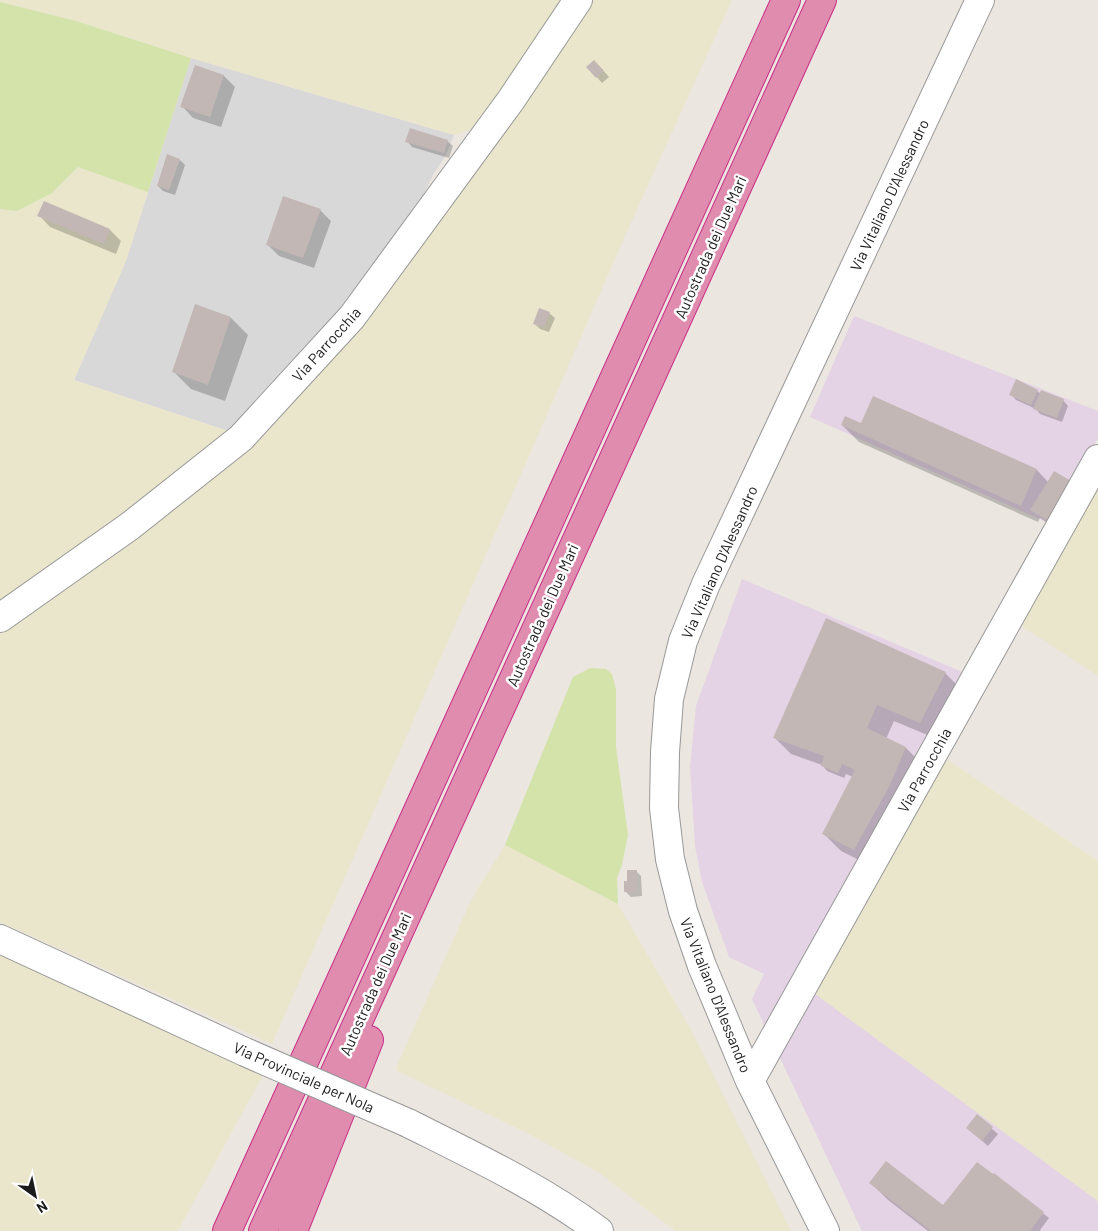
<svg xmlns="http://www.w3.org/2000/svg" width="1098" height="1231" font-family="Barlow,sans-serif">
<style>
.residential{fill:#d9d8d8}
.industrial{fill:#e4d3e4}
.farmland{fill:#eae6cc}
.grass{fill:#d3e3a9}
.shadow{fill:#0003}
.building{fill:#c3b7b5}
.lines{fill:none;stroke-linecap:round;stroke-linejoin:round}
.minor-casing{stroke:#989898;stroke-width:30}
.highway-casing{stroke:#c82f85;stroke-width:30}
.minor{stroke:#fff;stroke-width:28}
.highway{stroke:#df8cae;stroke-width:28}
.minor-bridge-casing{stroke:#989898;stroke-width:30;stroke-linecap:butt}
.minor-bridge{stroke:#fff;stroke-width:28}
.labels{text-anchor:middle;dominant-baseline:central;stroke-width:5;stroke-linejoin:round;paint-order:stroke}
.street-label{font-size:15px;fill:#1b1b1b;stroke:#fff}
</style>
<rect width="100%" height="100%" fill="#ece6e1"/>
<!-- residential -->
<path class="residential" d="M191,58L454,135L445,157L434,173L407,230L363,291L234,433L74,380L126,261Z"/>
<!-- industrial -->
<path class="industrial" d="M854,316L1098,411V438L1051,524L810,417Z
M742,579L984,681L816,994L1098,1201V1231H862L752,999L764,974L729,957L702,882L695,846L690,767L696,706Z"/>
<!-- farmland -->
<path class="farmland" d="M0,0H568L473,129L454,135L191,58L76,21L0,2Z
M589,0H732L629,227L272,1044L0,922V622L271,420Z
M78,167L148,192L126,261L74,380L234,433L7,602L0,599V209L17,211L52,193Z
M1098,481V676L1017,623Z
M942,756L1098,861V1201L815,994Z
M505,845L618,904L689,1026L791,1231H675L598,1172L525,1132L395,1070L471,900Z
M0,955L264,1073L178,1231H0Z"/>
<!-- grass -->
<path class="grass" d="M0,2L76,21L191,58L148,192L78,167L52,193L17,211L0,209Z
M590,668L606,669L612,674L616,689V747L628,835L622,865L617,878L618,904L505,845L573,677Z"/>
<!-- shadow -->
<path class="shadow" d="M196,66L224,76L235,87L221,127L193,118L182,106Z
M588,67H600L609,77L602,83Z
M407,141H447L453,146L449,158L412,147Z
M180,160L185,165L175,195L163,191L158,186Z
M44,203L110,230L121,241L116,254L50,227L39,215Z
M320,210L331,221L314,268L279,256L268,245Z
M196,306L231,318L248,335L225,401L191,389L174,372Z
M549,313L555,318L549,332L540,329L534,323Z
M1037,391L1041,394L1063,400L1068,406L1062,422L1040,414L1036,409L1016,400L1011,394Z
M874,397L1037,470L1048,482L1082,494L1059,531L1040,518L1038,522L859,442L842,425H862Z
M945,673L962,690L937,739L894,721L886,739L906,748L923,765L871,866L841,851L824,834L853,777L846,774L844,778L827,771L822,765L791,754L774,737Z
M636,871L641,876L642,896L631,897L626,892L628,882Z
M977,1116L998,1134L988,1146L973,1133Z
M995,1175L1049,1218L1040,1230L1041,1231H928L888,1200L871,1183L947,1211Z"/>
<!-- building -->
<path class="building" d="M594,60L604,71L596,78L586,67Z
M195,65L224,75L210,117L180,107Z
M410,128L448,140L444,153L405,142Z
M167,154L180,159L169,190L157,186Z
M283,196L321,209L303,258L266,245Z
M44,201L110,229L104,244L37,216Z
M195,304L231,317L208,385L172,372Z
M539,308L550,312L544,327L533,324Z
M1016,379L1038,390L1031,405L1009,395Z
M1041,390L1064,399L1057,418L1033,409Z
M873,396L1037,469L1021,506L841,425L845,416L861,423Z
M1054,471L1071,481L1047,520L1030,510Z
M826,618L946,672L920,723L877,705L867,728L906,747L890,785L854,850L822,834L855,770L842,764L838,773L821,766L824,756L773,738Z
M627,870H637V891L624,892V881H627Z
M977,1114L993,1127L982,1141L966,1128Z
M886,1161L943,1205L977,1162L993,1174L994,1173L1044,1212L1030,1231H931L869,1183Z"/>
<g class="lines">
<!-- minor casing -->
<g class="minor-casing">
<path id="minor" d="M0,618L130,526L241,438L352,317L511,100L578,0
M0,939L245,1052
M750,1081L1098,459
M408,1123C474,1156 540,1187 599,1231
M825,1231L750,1081L702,966L683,911L670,859L664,808L665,752L669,699L683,641L706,584L980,0"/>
</g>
<!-- highway casing -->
<g class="highway-casing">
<path id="highway" d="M227,1231L786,0
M263,1231L822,0
M293,1231L369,1040"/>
</g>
<!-- minor -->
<use href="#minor" class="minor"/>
<!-- highway -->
<use href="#highway" class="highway"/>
<!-- minor-bridge casing -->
<g class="minor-bridge-casing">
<path id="minor-bridge" d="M245,1052L408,1123"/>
</g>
<!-- minor-bridge -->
<use href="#minor-bridge" class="minor-bridge"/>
</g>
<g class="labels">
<!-- street labels -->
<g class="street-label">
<text transform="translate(889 195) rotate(-65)">Via Vitaliano D'Alessandro</text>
<text transform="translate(710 247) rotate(-66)">Autostrada dei Due Mari</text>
<text transform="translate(326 344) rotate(-48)">Via Parrocchia</text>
<text transform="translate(719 562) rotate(-66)">Via Vitaliano D'Alessandro</text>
<text transform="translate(542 615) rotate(-66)">Autostrada dei Due Mari</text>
<text transform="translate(924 770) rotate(-61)">Via Parrocchia</text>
<text transform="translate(375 984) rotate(-66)">Autostrada dei Due Mari</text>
<text transform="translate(716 995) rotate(68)">Via Vitaliano D'Alessandro</text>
<text transform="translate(304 1077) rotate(24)">Via Provinciale per Nola</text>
</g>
</g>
<!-- north arrow -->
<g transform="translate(35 1196) rotate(147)" stroke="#ffffff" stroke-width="4" paint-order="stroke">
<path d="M0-4L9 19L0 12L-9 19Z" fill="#1b1b1b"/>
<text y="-8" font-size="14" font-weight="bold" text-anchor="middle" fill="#1b1b1b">N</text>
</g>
</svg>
